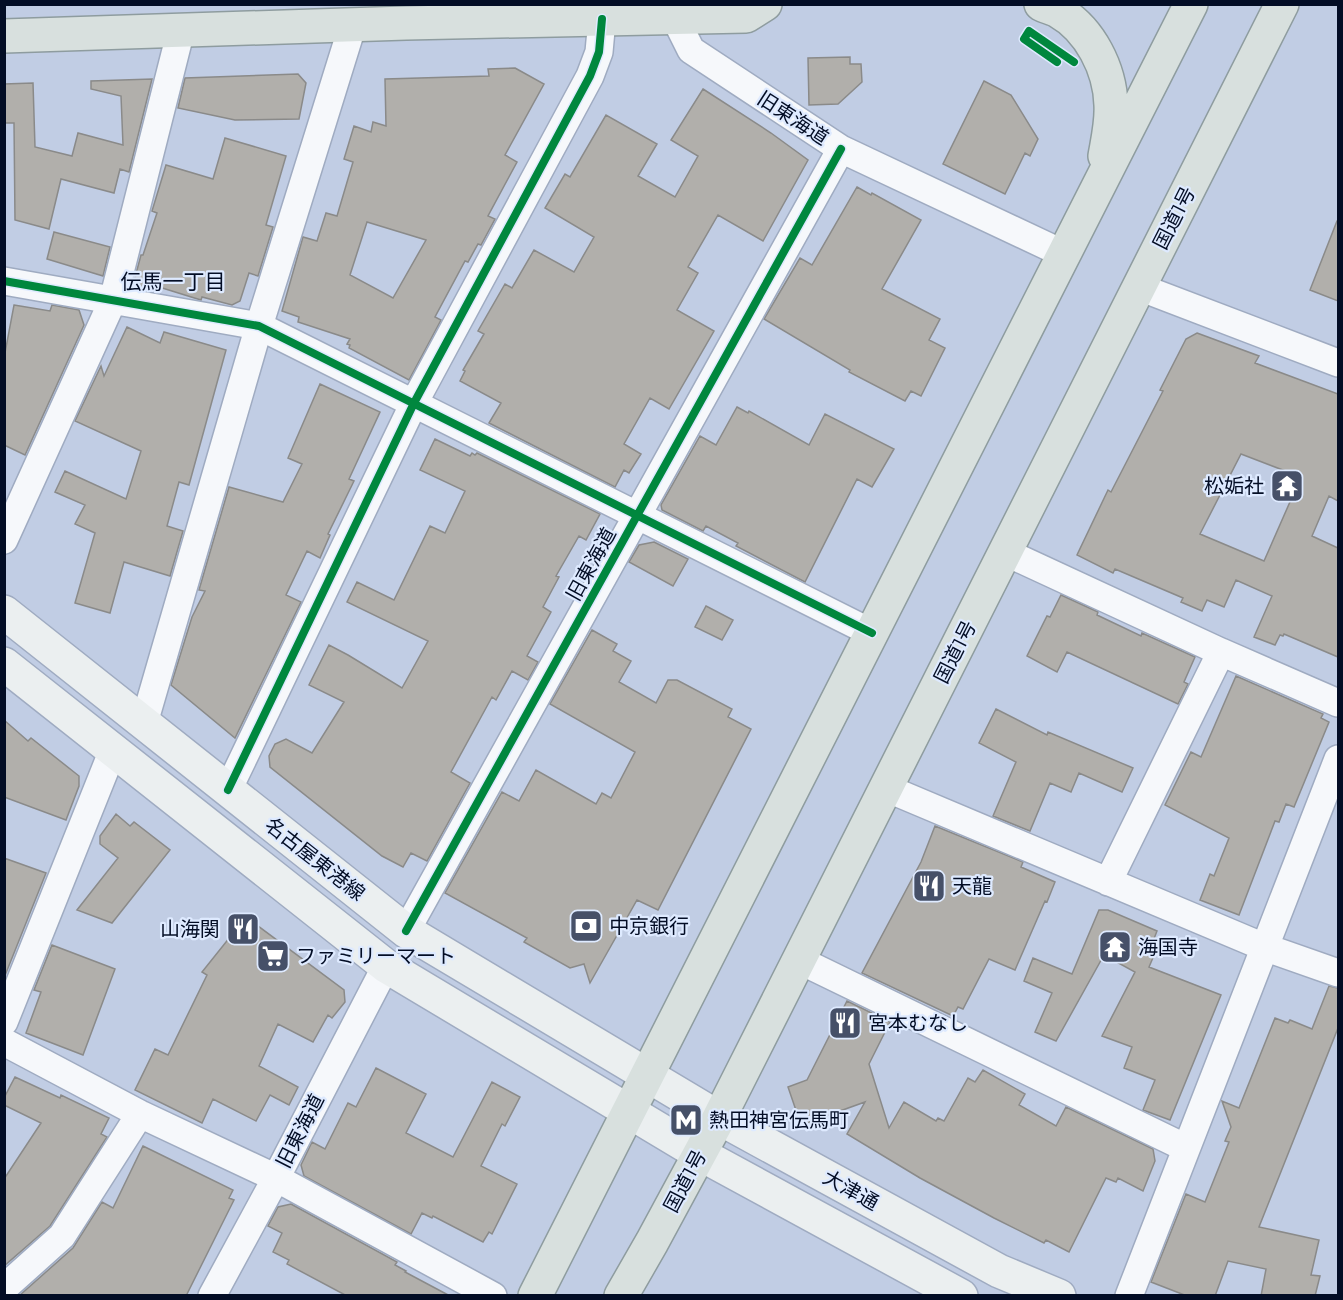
<svg xmlns="http://www.w3.org/2000/svg" width="1343" height="1300" font-family="Montserrat,'Noto Sans JP',sans-serif">
<style>
.building{fill:#b1afab;stroke:#8a8a89;stroke-width:1.5;fill-rule:evenodd}
.lines{fill:none;stroke-linecap:round;stroke-linejoin:round}
.minor-casing{stroke:#9fabc1;stroke-width:30}
.secondary-casing{stroke:#9fabc1;stroke-width:36}
.trunk-casing{stroke:#8e9c9f;stroke-width:36}
.minor{stroke:#f6f8fb;stroke-width:27}
.secondary{stroke:#ebeff0;stroke-width:33}
.trunk{stroke:#d8e0de;stroke-width:33}
.cycleway-casing{stroke:#deeaff;stroke-width:11}
.cycleway{stroke:#00873e;stroke-width:8}
.labels{text-anchor:middle;dominant-baseline:central;stroke-width:4.5;stroke-linejoin:round;paint-order:stroke}
.street-label{font-size:20px;fill:#030d25;stroke:#deeaff}
.poi-label{font-size:20px;fill:#030d25;stroke:#deeaff;text-anchor:start}
.neighbourhood-label{font-size:21px;fill:#030d25;stroke:#deeaff}
</style>
<rect width="100%" height="100%" fill="#c1cde4"/>
<!-- building -->
<path class="building" d="M850,57V64H861L862,82L838,104L809,105L808,58Z
M515,68L544,84L505,155L517,162L488,216L495,219L481,245L478,244L468,262L465,261L435,317L441,320L409,380L349,348L350,345L347,344L350,339L298,322L299,317L282,311L303,237L317,241L326,213L337,216L353,162L344,159L354,126L371,132L373,122L386,126L385,79L489,76L488,69ZM367,222L426,240L393,298L350,275Z
M298,74L306,83L299,119L235,120L178,108L185,78Z
M152,79L129,172L120,169L114,193L61,179L49,229L15,220L14,123H4V84L33,83L35,147L72,156L78,133L123,145L121,96L91,89V81Z
M984,81L1011,95L1038,139L1030,156L1025,153L1005,194L943,164Z
M703,89L771,133L808,160L763,241L718,215L688,267L698,273L677,310L714,331L669,409L650,398L624,444L641,454L629,473L624,470L615,487L491,424L489,423L501,403L460,381L465,371L463,370L484,334L478,331L505,284L512,288L534,250L574,272L594,237L545,208L565,174L570,177L606,115L657,144L638,176L675,197L698,156L671,140Z
M225,138L286,156L266,225L273,227L258,276L249,273L240,301L232,305L202,297L201,300L159,287L158,292L133,285L141,255H143L157,213L152,211L166,165L213,179Z
M857,187L871,195L872,193L921,220L882,289L940,319L929,340L945,348L921,396L911,391L905,401L849,372L850,370L764,319L800,258L812,265Z
M1337,221H1338V301L1310,290Z
M54,232L110,247L103,276L47,259Z
M14,305L50,311L52,305L79,310L84,325L25,455L4,445V358Z
M127,327L160,343L164,332L226,350L189,485L179,482L167,526L183,531L170,576L124,562L110,613L75,603L95,533L75,524L85,505L55,492L65,471L126,499L141,451L75,421L101,366L104,376Z
M1197,333L1259,356L1255,363L1338,394V501L1329,496L1312,536L1338,548V657L1284,634L1283,636L1280,635L1275,645L1254,637L1272,596L1236,580L1224,607L1207,600L1202,611L1181,602L1183,598L1115,569L1113,573L1077,555L1108,490L1111,492L1163,391L1160,390L1186,339ZM1241,454L1288,472L1280,489L1293,495L1264,561L1200,534Z
M320,384L380,412L349,479L354,481L328,534L330,535L320,558L307,551L286,595L301,602L235,738L171,685L192,617L205,591L199,590L229,487L283,502L302,464L288,458Z
M737,407L748,413L749,411L809,445L825,414L894,449L872,487L857,479L805,582L736,546L738,543L706,526L703,531L662,510L661,505L700,436L716,445Z
M435,439L470,456L472,453L475,455L477,453L600,514L586,540L579,536L556,576L559,577L543,607L551,612L527,656L538,662L528,680L512,671L496,700L492,697L451,772L470,783L427,861L411,853L403,867L382,856L270,767L269,756L275,744L286,739L312,753L344,702L309,685L329,645L348,655L402,688L428,641L347,602L357,582L394,600L430,526L445,533L465,491L420,470Z
M654,542L688,559L673,586L629,562L639,545Z
M1061,595L1098,612L1097,615L1141,636L1142,633L1195,657L1184,682L1188,684L1178,704L1067,652L1057,672L1027,656L1047,616L1050,617Z
M706,606L733,620L722,640L695,627Z
M592,630L617,644L613,651L631,661L619,682L656,703L668,680H677L732,709L728,717L751,729L658,910L637,900L590,983L584,964L570,968L524,942L527,938L445,893L502,792L519,801L536,770L596,804L602,793L611,798L635,752L550,704Z
M1236,676L1323,714L1321,718L1329,722L1294,807L1286,804L1279,822L1275,821L1239,915L1200,900L1210,874L1214,876L1229,838L1165,805L1191,752L1201,757Z
M996,709L1047,735L1048,732L1133,768L1122,792L1079,773L1071,792L1050,783L1030,831L993,816L1016,762L979,743Z
M4,720L28,741L31,738L79,776V786L66,820L4,797Z
M116,814L130,826L134,822L170,850L112,923L77,910L118,858L100,844V836Z
M935,826L1023,862L1021,867L1055,882L1047,902L1045,901L1015,970L989,959L963,1009L958,1007L953,1016L862,973L921,862Z
M4,858L46,873L4,978Z
M1099,910H1108L1157,931L1152,944L1158,946L1149,967L1221,995L1170,1120L1143,1110L1155,1080L1124,1068L1132,1047L1102,1036L1135,972L1104,955L1056,1041L1035,1032L1052,993L1024,981L1033,958L1072,974Z
M246,917L344,990L345,1002L332,1018L328,1015L313,1042L278,1024L259,1066L298,1087L289,1105L270,1095L256,1121L213,1099L202,1123L135,1090L155,1049L168,1055L207,975L202,972Z
M52,945L115,969L83,1055L26,1033L41,992L34,990Z
M1329,986L1338,988V1028L1259,1227L1319,1240L1311,1275L1320,1276L1315,1296H1261L1266,1269L1228,1261L1215,1296H1187L1151,1282L1186,1194L1205,1202L1229,1142L1225,1141L1231,1127L1222,1101L1239,1108L1275,1018L1288,1023L1290,1020L1312,1029Z
M847,1001L890,1022L869,1064L889,1128L904,1102L936,1121L938,1118L944,1121L968,1078L975,1082L983,1070L1025,1094L1019,1105L1056,1126L1066,1107L1153,1149L1155,1161L1143,1191L1118,1178L1116,1182L1106,1178L1069,1252L1046,1240L1044,1243L994,1218L920,1178L847,1134L865,1102L801,1125L788,1087L807,1080Z
M376,1068L426,1094L406,1133L453,1157L492,1082L520,1097L505,1126L502,1124L481,1166L517,1184L492,1234L489,1232L483,1242L433,1216L432,1218L422,1213L411,1234L304,1176L301,1165L312,1142L325,1149L348,1103L356,1107Z
M15,1077L60,1098L61,1095L109,1118L101,1134L107,1137L50,1226L4,1266V1179L41,1123L4,1105V1098Z
M143,1146L233,1190L229,1198L234,1200L186,1296H19L73,1248L102,1202L113,1208Z
M291,1204L397,1262L395,1265L406,1271L405,1272L450,1296H347L287,1264L289,1260L273,1252L282,1233L268,1226L278,1207Z"/>
<g class="lines">
<!-- minor casing -->
<g class="minor-casing">
<path id="minor" d="M674,16L691,50L841,149L1064,254
M4,281L259,326L872,633
M1139,287L1338,363
M4,540L113,300L181,30
M1005,552L1221,652L1338,703
M144,723L259,326L353,24
M886,788L1264,947L1338,973
M228,790L414,403L590,76L599,52L602,19
M1108,882L1221,652
M406,931L841,149
M799,960L1186,1148
M4,1022L113,750
M4,1042L140,1114L276,1178L493,1296
M4,1288L62,1236L140,1114
M212,1296L276,1178L386,966
M1129,1296L1338,759"/>
</g>
<!-- secondary casing -->
<g class="secondary-casing">
<path id="secondary" d="M4,612L406,931L719,1118L999,1271L1059,1296
M4,664L386,966L700,1154L961,1296"/>
</g>
<!-- trunk casing -->
<g class="trunk-casing">
<path id="trunk" d="M1041,4C1046,7 1053,8 1058,11C1090,29 1110,69 1111,105C1112,122 1108,139 1105,156
M4,36L406,23L746,16L765,4
M535,1296L1191,4
M621,1296L652,1242L719,1118L1282,4"/>
</g>
<!-- minor -->
<use href="#minor" class="minor"/>
<!-- secondary -->
<use href="#secondary" class="secondary"/>
<!-- trunk -->
<use href="#trunk" class="trunk"/>
<!-- cycleway casing -->
<g class="cycleway-casing">
<path id="cycleway" d="M1057,62L1024,39L1029,31L1074,62
M4,281L259,326L872,633
M228,790L414,403L590,76L599,52L602,19
M406,931L841,149"/>
</g>
<!-- cycleway -->
<use href="#cycleway" class="cycleway"/>
</g>
<!-- icons -->
<defs>
<g id="temple-square" transform="scale(1.725)"><rect x="-9" y="-9" width="18" height="18" rx="4" fill="#465068" stroke="#deeaff"/><path d="M0-6L5-2H3V0L6.5 2.5H4V6H1.5V3h-3V6H-4V2.5H-6.5L-3 0V-2H-5Z" fill="#fff"/></g>
<g id="restaurant-square" transform="scale(1.725)"><rect x="-9" y="-9" width="18" height="18" rx="4" fill="#465068" stroke="#deeaff"/><path d="M-5-6h1v4h1v-4h1v4h1v-4h1v5L-1.5 .5V6h-2V.5L-5-1ZM5-6V6H3V1.5H1.5Q1.5-4 5-6Z" fill="#fff"/></g>
<g id="bank-square" transform="scale(1.725)"><rect x="-9" y="-9" width="18" height="18" rx="4" fill="#465068" stroke="#deeaff"/><path d="M-6-4H6V4H-6ZM0-2.3a2.3 2.3 0 1 0 0 4.6a2.3 2.3 0 1 0 0-4.6Z" fill="#fff"/></g>
<g id="supermarket-square" transform="scale(1.725)"><rect x="-9" y="-9" width="18" height="18" rx="4" fill="#465068" stroke="#deeaff"/><path d="M-6-5.5h2.5l.6 2H6L4.5 2H-2.5L-4.4-4H-6ZM-1.5 3.2a1.3 1.3 0 1 0 .1 0ZM3 3.2a1.3 1.3 0 1 0 .1 0Z" fill="#fff"/></g>
<g id="metro-square" transform="scale(1.725)"><rect x="-9" y="-9" width="18" height="18" rx="4" fill="#465068" stroke="#deeaff"/><path d="M-5.5 5V-5H-3L0 0L3-5H5.5V5H3V-.5L0 4L-3-.5V5Z" fill="#fff"/></g>
</defs>
<g fill-rule="evenodd">
<use href="#temple-square" x="1287" y="486"/>
<use href="#restaurant-square" x="929" y="886"/>
<use href="#bank-square" x="586" y="926"/>
<use href="#restaurant-square" x="243" y="929"/>
<use href="#temple-square" x="1115" y="947"/>
<use href="#supermarket-square" x="273" y="956"/>
<use href="#restaurant-square" x="845" y="1023"/>
<use href="#metro-square" x="686" y="1120"/>
</g>
<g class="labels">
<!-- street labels -->
<g class="street-label">
<text transform="translate(793 118) rotate(33)">旧東海道</text>
<text transform="translate(1174 218) rotate(-63)">国道1号</text>
<text transform="translate(591 564) rotate(-61)">旧東海道</text>
<text transform="translate(955 652) rotate(-63)">国道1号</text>
<text transform="translate(315 859) rotate(38)">名古屋東港線</text>
<text transform="translate(300 1131) rotate(-63)">旧東海道</text>
<text transform="translate(685 1181) rotate(-62)">国道1号</text>
<text transform="translate(851 1190) rotate(29)">大津通</text>
</g>
<!-- poi labels -->
<g class="poi-label">
<text x="1264" y="486" text-anchor="end">松姤社</text>
<text x="952" y="886">天龍</text>
<text x="609" y="926">中京銀行</text>
<text x="220" y="929" text-anchor="end">山海関</text>
<text x="1138" y="947">海国寺</text>
<text x="296" y="956">ファミリーマート</text>
<text x="868" y="1023">宮本むなし</text>
<text x="709" y="1120">熱田神宮伝馬町</text>
</g>
<!-- neighbourhood labels -->
<g class="neighbourhood-label">
<text x="173" y="281">伝馬一丁目</text>
</g>
</g>
<!-- border -->
<rect width="1343" height="1300" fill="none" stroke="#030d25" stroke-width="12"/>
</svg>
